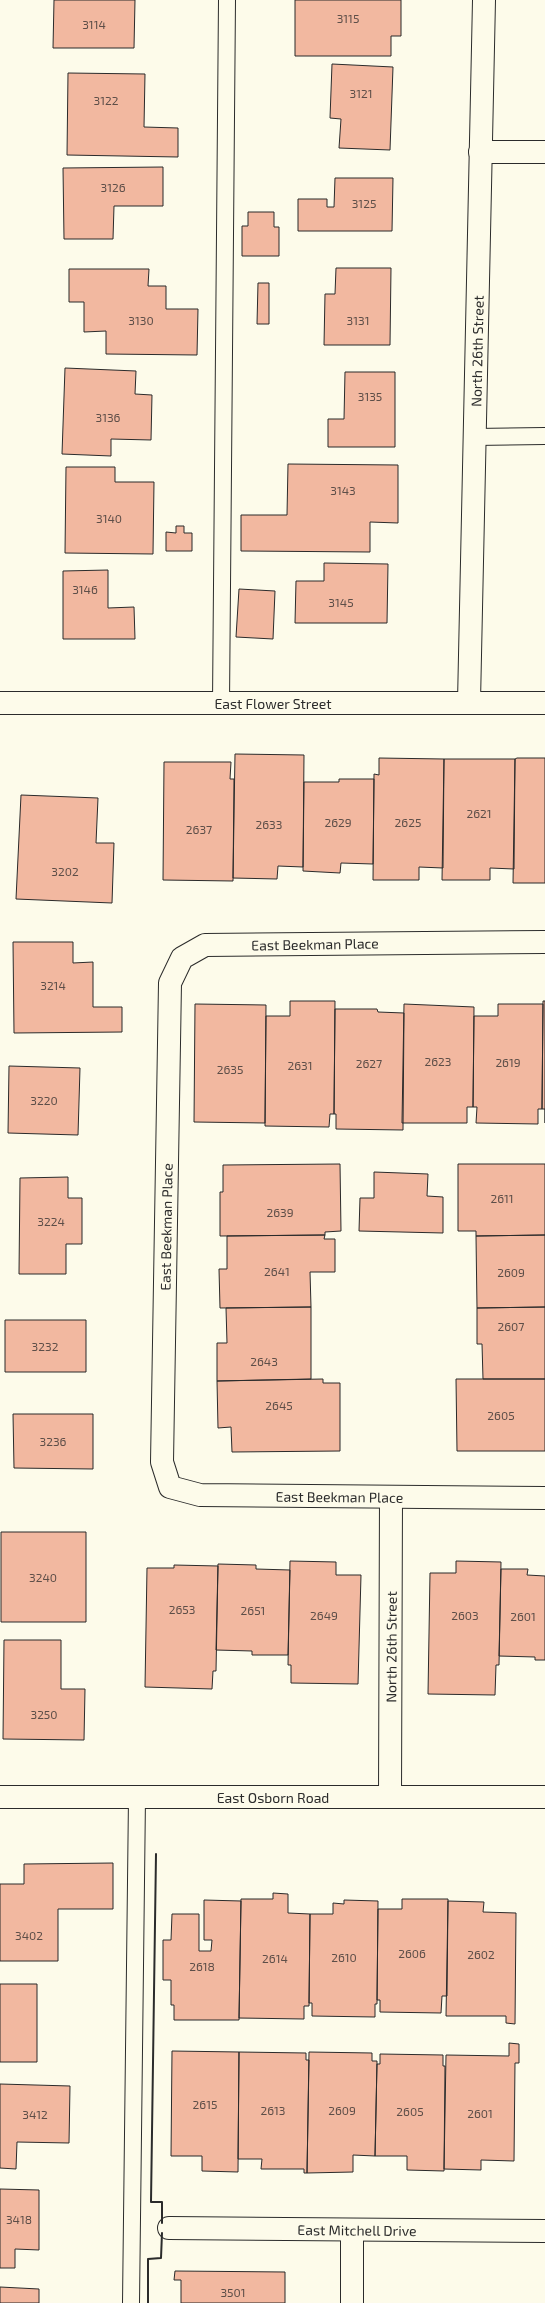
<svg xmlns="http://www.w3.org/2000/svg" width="545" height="2303" font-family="'Exo 2',sans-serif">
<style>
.building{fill:#f2b8a0;stroke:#2b2b2b}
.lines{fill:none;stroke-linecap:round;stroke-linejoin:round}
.lane-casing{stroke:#2b2b2b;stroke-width:18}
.street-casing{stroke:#2b2b2b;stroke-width:24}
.secondary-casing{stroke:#2b2b2b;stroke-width:24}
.lane{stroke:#fdfbea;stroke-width:16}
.street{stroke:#fdfbea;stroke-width:22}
.secondary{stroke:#fdfbea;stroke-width:22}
.wall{stroke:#2b2b2b;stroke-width:2}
.labels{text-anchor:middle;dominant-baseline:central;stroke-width:3;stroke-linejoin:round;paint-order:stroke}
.number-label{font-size:12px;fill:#5d4e48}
.street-label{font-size:14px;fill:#2b2b2b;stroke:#fdfbea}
</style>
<rect width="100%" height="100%" fill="#fdfbea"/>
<!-- building -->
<path class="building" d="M54,0H135L134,48H53Z
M295,0H401V36H391V56H295Z
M332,64L393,67L390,150L339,148L341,119L330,118Z
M68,73L145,74L144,127L178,128V157L67,155Z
M163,167V206H114L113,239H64L63,168Z
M335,178H393L392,231H298V199H327V207H334Z
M248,212H274V227H279V256H242V226H248Z
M336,268H391L390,345H324L325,294H335Z
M69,269H149L148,286H166V309H198L197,355L106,354V331L84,332V302H69Z
M258,283H269V324H257Z
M65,368L136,371L135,394L152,395L151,440L111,439V456L62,454Z
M345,372H395V447H328V419H344Z
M288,464L398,465V523L370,522V552L241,551V515H287Z
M66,467H115V482H154L153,554L65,553Z
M176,526H184V533H192V551H166V532L176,533Z
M324,563L388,564L387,623H295L296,581H324Z
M108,570V608L134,607L135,639H63V571Z
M239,589L275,591L273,639L236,637Z
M235,754L304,755L303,867L278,866L277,879L233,878Z
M379,758L444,759L443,868L419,867V880H373L374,774L379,775Z
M517,758H545V883H513L515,759Z
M444,759H515L514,869L490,868V880H442Z
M164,762H231L230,779H234L233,881L163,880Z
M339,779H374L373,864L341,863L340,873L303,871L304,782H339Z
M21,795L98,798L96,843H114L112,903L16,899Z
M13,942H73V963L93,962V1007H122V1032L14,1033Z
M290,1001H335L334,1114H330L329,1127L265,1126L266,1016H290Z
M543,1001H545V1123V1109H542Z
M195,1004L266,1005L265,1123L194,1122Z
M404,1004L474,1007L473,1107H467V1123H402Z
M498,1004H543L542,1109H538V1124L476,1123L477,1107H473L474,1016H498Z
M335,1009H377L378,1012L404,1013L403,1130L336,1129V1114H334Z
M9,1066L80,1068L78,1135L8,1133Z
M340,1164L341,1231L325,1232V1235L220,1236V1192H223V1165Z
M458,1164H545V1235L476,1236V1231H458Z
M374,1172L428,1174L427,1196L443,1197V1233L359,1231L360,1198H374Z
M68,1177V1198H82V1244H66V1274H19L20,1178Z
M325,1235L324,1239H335V1272H310L311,1307L220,1308L219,1269H227V1236Z
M545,1235V1307L477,1308L476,1236Z
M311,1307V1379L217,1381V1343H227L226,1308Z
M545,1307V1379H483L482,1344H477V1308Z
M5,1320H86V1372H5Z
M323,1379V1383H340V1451L232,1452L231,1427L218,1428L217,1381Z
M456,1379H545V1451H457Z
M13,1414H93V1469L14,1468Z
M1,1532H86V1622H1Z
M290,1561L336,1562V1575H361L358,1684L291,1683V1665H288Z
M456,1561L501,1562L499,1665H496L495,1695L428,1694L430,1573H456Z
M218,1564L256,1565V1569L290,1570L288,1655H252V1651L216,1650Z
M174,1565L218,1566L216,1671H213L212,1689L145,1687L147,1568H174Z
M501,1569H528L527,1575L545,1576V1660H535V1657L499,1656Z
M4,1640H61V1689H85L84,1740L3,1739Z
M113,1863V1909H58V1961H0V1884H24V1864Z
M273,1893L288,1894V1913L310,1914L309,2006H304V2019L239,2018L241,1899H273Z
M402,1899H448L447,1996H442L441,2013L380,2012V2000H377L378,1909H402Z
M204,1900L241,1901L239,2020H174V2005H171V1980H163V1940H171L172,1914H199V1951H211L212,1940H204Z
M344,1900L378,1901L377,2004H375V2017L312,2016V2003H309L310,1914H333V1903L344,1904Z
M448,1901L484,1902L483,1912L516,1913L515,2024L506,2023V2016H446Z
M0,1984H37V2062H0Z
M509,2043L519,2044V2063H515L514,2161L481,2160V2170L444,2169L446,2055L509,2056Z
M172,2051L239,2052L238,2172L202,2171V2156H171Z
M239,2052L306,2053V2060H309L307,2173H304V2169H261L262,2159H238Z
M309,2052L372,2053V2061H377L375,2156L353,2155V2172L307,2173Z
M380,2054L443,2055V2066H445L444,2171L407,2170V2156H375L377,2064H380Z
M0,2084L70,2086L69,2143L17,2142L16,2169L0,2168Z
M0,2189L39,2190V2250L15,2249V2268H0Z
M175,2271L285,2272V2303H181V2280H174Z
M0,2287L39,2289V2303H0Z"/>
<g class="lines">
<!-- lane casing -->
<g class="lane-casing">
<path id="lane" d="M474,437L545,436
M221,703L227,0
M131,2303L137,1797"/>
</g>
<!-- street casing -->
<g class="street-casing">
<g id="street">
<path d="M480,152H545"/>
<path id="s1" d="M469,702L484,0"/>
<path id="s2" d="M0,703H545"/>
<path id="s3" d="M545,942L205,945L182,958L170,983L162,1462L170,1487L200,1495L545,1498"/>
<path id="s4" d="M390,1797L391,1497"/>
<path id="s5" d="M169,2228L545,2231"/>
<path d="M352,2303V2230"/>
</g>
</g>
<!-- secondary casing -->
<g class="secondary-casing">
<g id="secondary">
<path id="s6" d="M0,1797H545"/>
</g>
</g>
<!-- lane -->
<use href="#lane" class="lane"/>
<!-- street -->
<use href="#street" class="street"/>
<!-- secondary -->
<use href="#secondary" class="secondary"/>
<!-- wall -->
<path class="wall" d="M156,1854L151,2202H162V2223
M148,2303V2259L161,2258L162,2233"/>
</g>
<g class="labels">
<!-- number labels -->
<g class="number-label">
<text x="348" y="18">3115</text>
<text x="94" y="24">3114</text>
<text x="361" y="93">3121</text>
<text x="106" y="100">3122</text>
<text x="113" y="187">3126</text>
<text x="364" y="203">3125</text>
<text x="141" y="320">3130</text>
<text x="358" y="320">3131</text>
<text x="370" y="396">3135</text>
<text x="108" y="417">3136</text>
<text x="343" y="490">3143</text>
<text x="109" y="518">3140</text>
<text x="85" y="589">3146</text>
<text x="341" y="602">3145</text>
<text x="479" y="813">2621</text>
<text x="338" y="822">2629</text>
<text x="408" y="822">2625</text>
<text x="269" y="824">2633</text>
<text x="199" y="829">2637</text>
<text x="65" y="871">3202</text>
<text x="53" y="985">3214</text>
<text x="438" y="1061">2623</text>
<text x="508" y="1062">2619</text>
<text x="369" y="1063">2627</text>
<text x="300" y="1065">2631</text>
<text x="230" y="1069">2635</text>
<text x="44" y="1100">3220</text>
<text x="502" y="1198">2611</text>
<text x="280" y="1212">2639</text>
<text x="51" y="1221">3224</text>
<text x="277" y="1271">2641</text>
<text x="511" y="1272">2609</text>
<text x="511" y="1326">2607</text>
<text x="45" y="1346">3232</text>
<text x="264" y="1361">2643</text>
<text x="279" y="1405">2645</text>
<text x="501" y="1415">2605</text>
<text x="53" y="1441">3236</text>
<text x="43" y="1577">3240</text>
<text x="182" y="1609">2653</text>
<text x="253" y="1610">2651</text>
<text x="324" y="1615">2649</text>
<text x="465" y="1615">2603</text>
<text x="523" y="1616">2601</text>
<text x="44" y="1714">3250</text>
<text x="29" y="1935">3402</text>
<text x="412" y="1953">2606</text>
<text x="481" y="1954">2602</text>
<text x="344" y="1957">2610</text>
<text x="275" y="1958">2614</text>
<text x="202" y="1966">2618</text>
<text x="205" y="2104">2615</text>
<text x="273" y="2110">2613</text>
<text x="342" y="2110">2609</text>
<text x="410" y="2111">2605</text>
<text x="480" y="2113">2601</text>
<text x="35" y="2114">3412</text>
<text x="19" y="2219">3418</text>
<text x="233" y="2292">3501</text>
</g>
<!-- street labels -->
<g class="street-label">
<text stroke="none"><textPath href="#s1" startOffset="351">North 26th Street</textPath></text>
<text stroke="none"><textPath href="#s2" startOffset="273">East Flower Street</textPath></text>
<text transform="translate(315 944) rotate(-1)">East Beekman Place</text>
<text transform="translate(166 1227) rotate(-89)">East Beekman Place</text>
<text stroke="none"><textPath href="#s3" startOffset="1070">East Beekman Place</textPath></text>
<text stroke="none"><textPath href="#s4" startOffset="150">North 26th Street</textPath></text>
<text stroke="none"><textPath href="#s6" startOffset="273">East Osborn Road</textPath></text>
<text stroke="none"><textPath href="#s5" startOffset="188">East Mitchell Drive</textPath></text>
</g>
</g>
</svg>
